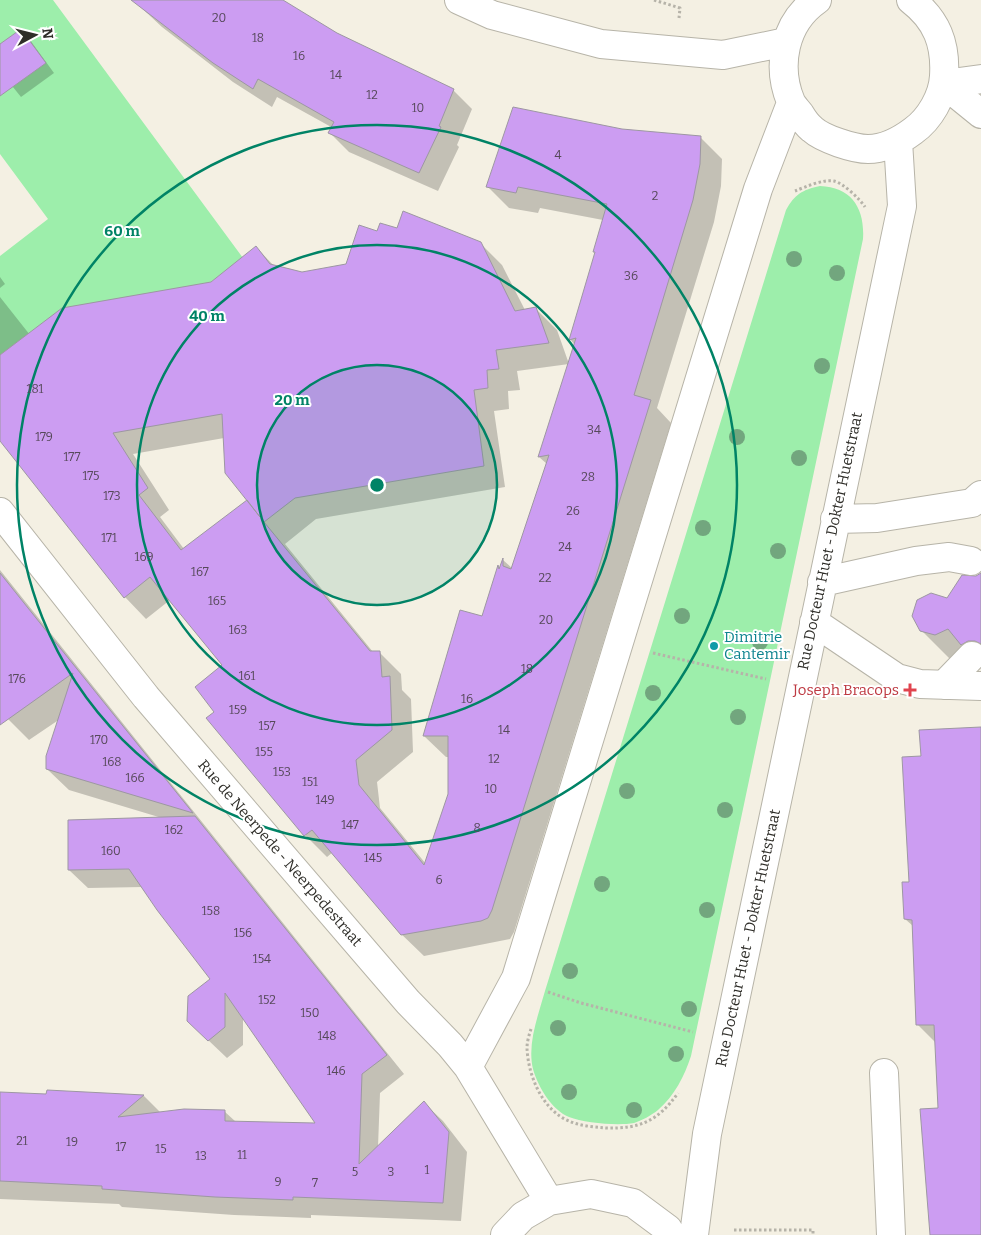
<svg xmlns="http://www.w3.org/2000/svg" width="981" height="1235" font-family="Bitter,serif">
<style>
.green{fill:#9deeab}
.shadow{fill:#0003;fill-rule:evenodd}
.building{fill:#cc9df2;stroke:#9d97a2;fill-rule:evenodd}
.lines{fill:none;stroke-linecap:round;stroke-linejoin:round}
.minor-casing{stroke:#b7b4a8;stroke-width:30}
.path{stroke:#b6b3a9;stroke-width:3;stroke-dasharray:2.5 2.5;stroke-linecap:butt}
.minor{stroke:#fff;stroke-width:28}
.tree{fill:#72a67e}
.ring{fill:none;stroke:#008366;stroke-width:2.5}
.culture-dot{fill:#0f9aa8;stroke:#fff;stroke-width:2}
.health-dot{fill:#e0444e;stroke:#fff;stroke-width:2}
.labels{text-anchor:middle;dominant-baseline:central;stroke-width:4;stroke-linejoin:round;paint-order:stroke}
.number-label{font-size:12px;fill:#56495a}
.street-label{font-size:15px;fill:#2e2d28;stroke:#fff}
.culture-label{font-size:15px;fill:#0d838f;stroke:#fff;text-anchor:start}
.health-label{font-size:15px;fill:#be3a42;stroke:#fff;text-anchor:end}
.centre{fill:#008366;stroke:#fff;stroke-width:2.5}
.ring-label{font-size:15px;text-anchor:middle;font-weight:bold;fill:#008366;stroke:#fff;stroke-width:4;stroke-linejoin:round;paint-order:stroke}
</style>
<rect width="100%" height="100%" fill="#f4f0e3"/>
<!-- green -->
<path class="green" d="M0,0H53L243,258L211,282L47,320L0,355V256L48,219L0,154Z
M820,186C852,187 865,209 863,239L691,1056C684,1077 675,1095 658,1110C652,1115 641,1121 634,1123C618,1126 584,1123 569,1117C552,1110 538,1087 533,1069C527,1044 538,1016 545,991L786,210C795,194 802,190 820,186Z"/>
<!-- shadow -->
<path class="shadow" d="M133,0H282L336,34L453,90L472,109L457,145L459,147L438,191L349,152L330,133L333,128L277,97L272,107L233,82L162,27Z
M20,31L30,40L54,73L21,97L0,71V46Z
M622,130L700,137L722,159L721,186L714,222L657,408L671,423L514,932L510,939L424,956L396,929L333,852L327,857L305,835L208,718L216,712L224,665L170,600L146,619L125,597L0,439V297L30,335L212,283L256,247L275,267L302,273L347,265L377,233L397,230L480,243L502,265L525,310L536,309L557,330L569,364L575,345L570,339L596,253L603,220L540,208L538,213L509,208L488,187ZM569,364L539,457L547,464L513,569L503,560L500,568L499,567L483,618L424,736L446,757H449V794L426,864L380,808L377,782L413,752L411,699L402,690L401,674L379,652H373L285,544L316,519L505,487L494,411L509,409L508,391L520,390L517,371ZM224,438L253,506L184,549L160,517L169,510L133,454Z
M0,277L5,284L0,288Z
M0,570L404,1074L380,1093L378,1147L424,1103L443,1121L467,1152L461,1221L311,1215V1218L234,1215L122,1207L119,1204L0,1199V1096L48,1095V1092L144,1096L161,1113L224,1111L236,1122L317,1125L243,1017V1045L227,1058L207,1039L211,979L143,887L88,888L69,870L162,818L69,790L47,769L60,719L29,740L8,719L0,708Z
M981,574V663L955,664L921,630L947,599Z
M981,728V1235H931L939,1110L936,1043L917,1024L913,926L905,919L910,883L922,757Z"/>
<!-- building -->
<path class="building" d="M131,0H283L337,33L454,89L439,126L441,127L419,173L328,133L334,122L258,79L253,89L213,63Z
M21,29L46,63L0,96V44Z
M513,107L622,129L701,136L700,164L693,200L634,395L651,400L492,910L488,918L481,921L401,935L312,830L304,836L206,718L214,712L195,687L222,665L150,577L124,598L0,441V355L62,308L211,282L256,246L270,264L302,272L346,264L359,225L377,231L380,223L397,228L403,211L481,242L515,311L536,307L549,343L496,350L499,369L487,370L488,388L474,390L484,466L295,498L264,522L370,651H380L382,677L390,676L392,730L356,760L359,785L424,865L448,794V736H423L460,610L482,616L498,565L499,569L503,558V566L511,569L549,455L538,457L576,338L569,340L595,252H593L607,204L518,187L516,193L486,187ZM222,414L225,473L260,517L247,500L181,550L139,495L148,488L113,433Z
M0,573L44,628L193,813L46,769V756L73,673L0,725Z
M981,573V644L975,641H968L961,645L948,629L935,635L920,631L912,616L917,600L931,593L947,598L962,575L976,576Z
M981,727V1235H930L920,1109L938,1108L934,1025H916L912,920L904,919L902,882H909L902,757L921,756L919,730Z
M195,816L387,1055L362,1074L359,1164L424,1101L449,1132L443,1203L293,1197V1200L215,1197L102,1189V1186L0,1181V1092L46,1094L47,1090L144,1095L118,1117L184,1109L225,1110V1121L315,1123L225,993V1027L208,1041L187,1021L188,996L210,979L157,910L129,869L68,870V820Z"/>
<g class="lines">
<!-- minor casing -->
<g class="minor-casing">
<path id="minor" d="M459,0L492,15L601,44L723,55L786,42
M817,0C784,23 776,66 791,102C793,106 797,110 800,114C803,119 807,125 812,129C823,139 854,149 868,149C885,149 901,140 913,131C930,119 943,96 944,76C946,44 937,20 911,0
M944,84L981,114
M944,84L981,79
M0,512L146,697L408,1002L450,1045L468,1067L549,1201
M835,519L877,518L972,503L981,495
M822,582L916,561L949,557L971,561
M814,622L897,678L920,684L981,686
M944,685L972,656
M468,1067L516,978L758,189L791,103
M884,1073L891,1235
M505,1235L523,1216L549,1201L591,1194L633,1203L668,1229L671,1235
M694,1235L707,1134L902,206L898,141"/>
</g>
<!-- path -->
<path class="path" d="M654,0L680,8L679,18
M795,191C805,187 823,179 834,181C843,183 860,199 865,207
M653,653L766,679
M548,992L581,1003L693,1032
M531,1029C529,1035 527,1042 527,1048C528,1075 542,1110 569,1121C580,1126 594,1127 606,1128C640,1129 658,1121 678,1093
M734,1230H813V1235"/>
<!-- minor -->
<use href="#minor" class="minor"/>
</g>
<!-- trees -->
<g class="tree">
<circle cx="794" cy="259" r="8"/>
<circle cx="837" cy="273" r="8"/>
<circle cx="822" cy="366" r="8"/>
<circle cx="737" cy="437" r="8"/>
<circle cx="799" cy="458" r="8"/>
<circle cx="703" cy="528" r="8"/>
<circle cx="778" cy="551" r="8"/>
<circle cx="682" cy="616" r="8"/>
<circle cx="760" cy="642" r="8"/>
<circle cx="653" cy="693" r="8"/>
<circle cx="738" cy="717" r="8"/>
<circle cx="627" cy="791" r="8"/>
<circle cx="725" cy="810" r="8"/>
<circle cx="602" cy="884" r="8"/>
<circle cx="707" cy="910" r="8"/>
<circle cx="570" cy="971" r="8"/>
<circle cx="689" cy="1009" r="8"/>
<circle cx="558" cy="1028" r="8"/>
<circle cx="676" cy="1054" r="8"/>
<circle cx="569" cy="1092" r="8"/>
<circle cx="634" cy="1110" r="8"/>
</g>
<!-- distance rings -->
<circle cx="377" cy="485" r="120" fill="#008366" fill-opacity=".12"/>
<g class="ring">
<circle cx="377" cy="485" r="120"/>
<circle cx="377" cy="485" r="240"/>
<circle cx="377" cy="485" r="360"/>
</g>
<!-- markers -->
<circle class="culture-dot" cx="714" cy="646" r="5"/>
<path class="health-dot" d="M907.5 682.5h5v5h5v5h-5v5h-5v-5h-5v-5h5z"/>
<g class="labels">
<!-- number labels -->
<g class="number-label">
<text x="219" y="18">20</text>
<text x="258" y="38">18</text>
<text x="299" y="56">16</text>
<text x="336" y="75">14</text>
<text x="372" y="95">12</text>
<text x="418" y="108">10</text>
<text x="558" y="155">4</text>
<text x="655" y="196">2</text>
<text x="631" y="276">36</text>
<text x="35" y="389">181</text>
<text x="594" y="430">34</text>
<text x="44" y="437">179</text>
<text x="72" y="457">177</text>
<text x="91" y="476">175</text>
<text x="588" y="477">28</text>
<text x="112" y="496">173</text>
<text x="573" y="511">26</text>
<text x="109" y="538">171</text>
<text x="565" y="547">24</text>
<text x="144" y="557">169</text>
<text x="200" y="572">167</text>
<text x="545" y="578">22</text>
<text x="217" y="601">165</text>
<text x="546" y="620">20</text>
<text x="238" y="630">163</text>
<text x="527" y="669">18</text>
<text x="247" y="676">161</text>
<text x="17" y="679">176</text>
<text x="467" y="699">16</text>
<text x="238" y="710">159</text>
<text x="267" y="726">157</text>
<text x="504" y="730">14</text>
<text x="99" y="740">170</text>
<text x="264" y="752">155</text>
<text x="494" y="759">12</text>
<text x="112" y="762">168</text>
<text x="282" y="772">153</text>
<text x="135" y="778">166</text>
<text x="310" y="782">151</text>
<text x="491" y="789">10</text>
<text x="325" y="800">149</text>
<text x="350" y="825">147</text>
<text x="477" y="828">8</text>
<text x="174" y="830">162</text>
<text x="111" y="851">160</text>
<text x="373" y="858">145</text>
<text x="439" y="880">6</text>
<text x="211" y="911">158</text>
<text x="243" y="933">156</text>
<text x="262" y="959">154</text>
<text x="267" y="1000">152</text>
<text x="310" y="1013">150</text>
<text x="327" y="1036">148</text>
<text x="336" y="1071">146</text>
<text x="22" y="1141">21</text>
<text x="72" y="1142">19</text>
<text x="121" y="1147">17</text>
<text x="161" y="1149">15</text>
<text x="242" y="1155">11</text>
<text x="201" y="1156">13</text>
<text x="427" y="1170">1</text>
<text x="355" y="1172">5</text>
<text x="391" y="1172">3</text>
<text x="278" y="1182">9</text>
<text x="315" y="1183">7</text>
</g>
<!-- street labels -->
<g class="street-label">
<text transform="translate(830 541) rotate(-78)">Rue Docteur Huet - Dokter Huetstraat</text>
<text transform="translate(280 853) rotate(49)">Rue de Neerpede - Neerpedestraat</text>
<text transform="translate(748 938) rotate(-78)">Rue Docteur Huet - Dokter Huetstraat</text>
</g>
<!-- culture labels -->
<g class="culture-label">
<text x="724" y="637">Dimitrie<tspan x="724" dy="17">Cantemir</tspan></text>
</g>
<!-- health labels -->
<g class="health-label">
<text x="899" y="690">Joseph Bracops</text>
</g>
</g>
<circle cx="377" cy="485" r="8" class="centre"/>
<g class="ring-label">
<text x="122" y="236">60 m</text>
<text x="207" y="321">40 m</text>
<text x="292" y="405">20 m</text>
</g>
<!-- north arrow -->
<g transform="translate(35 35) rotate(83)" stroke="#ffffff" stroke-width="4" paint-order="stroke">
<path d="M0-4L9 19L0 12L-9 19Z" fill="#2e2d28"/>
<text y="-8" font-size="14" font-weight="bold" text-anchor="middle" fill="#2e2d28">N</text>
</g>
</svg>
